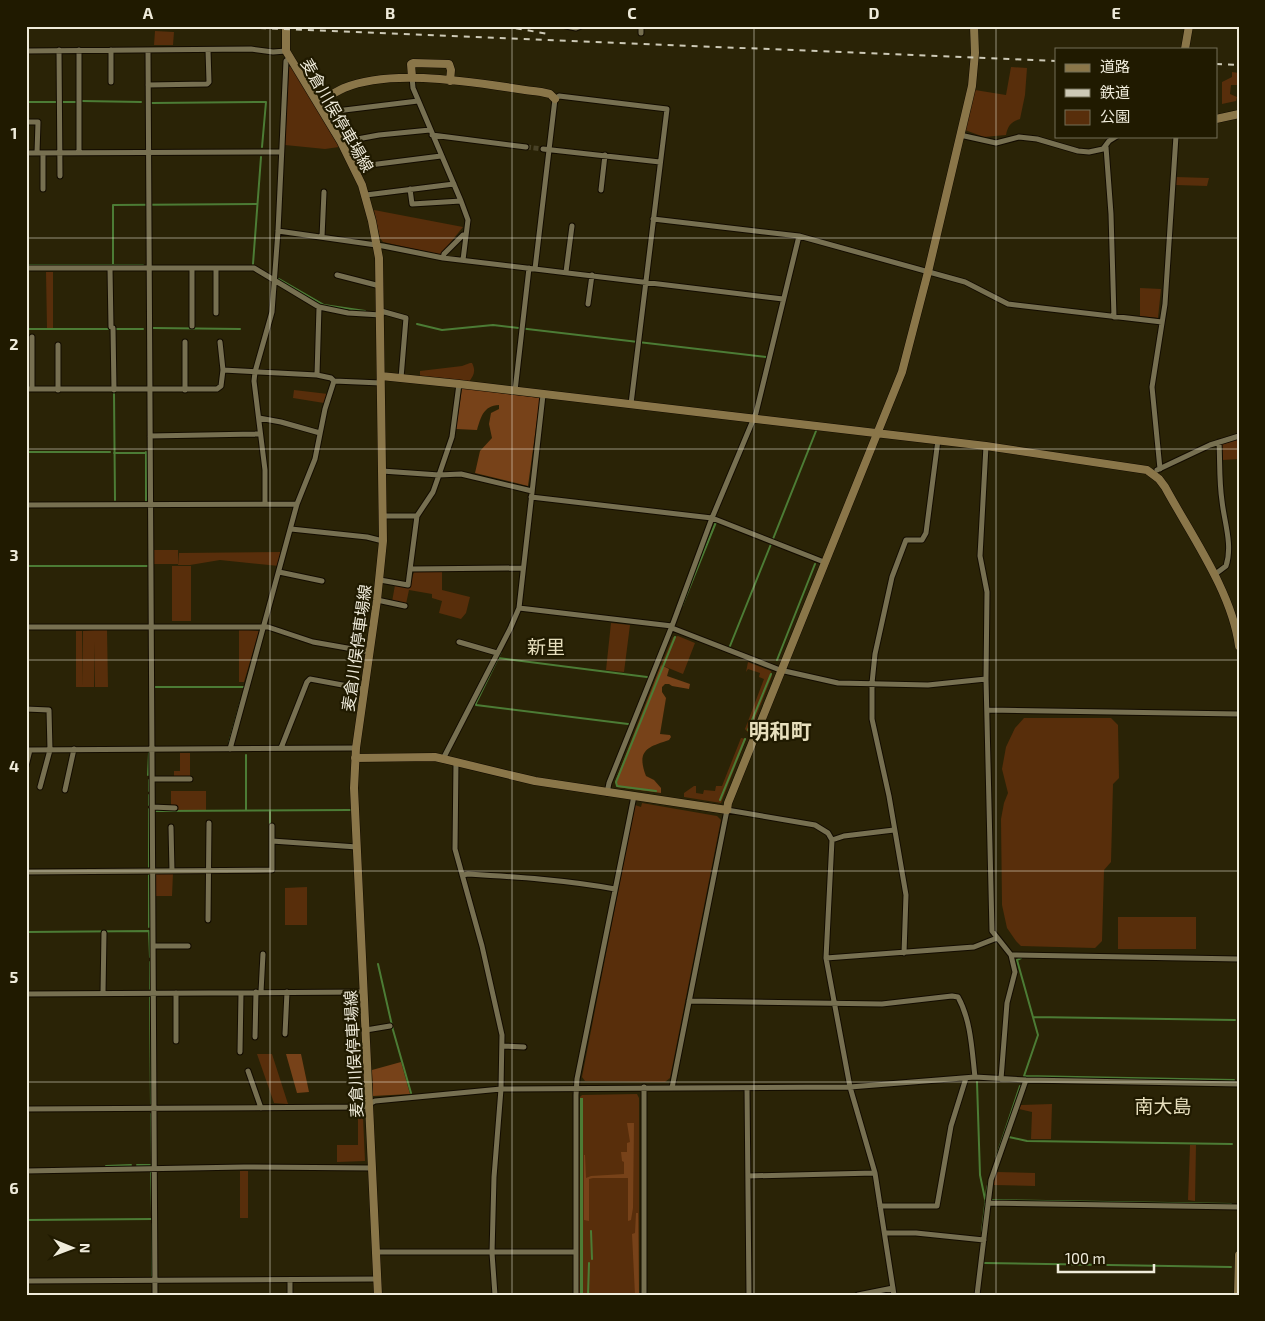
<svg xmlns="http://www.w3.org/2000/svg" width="1265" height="1321" font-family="'Exo 2','Noto Sans JP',sans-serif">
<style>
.green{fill:#582e0b}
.forest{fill:#774219}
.water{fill:#4c7c35}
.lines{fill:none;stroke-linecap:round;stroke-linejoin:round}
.stream{stroke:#4c7c35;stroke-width:2}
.street-tunnel{stroke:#484126;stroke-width:5;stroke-dasharray:5 2.5;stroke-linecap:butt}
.street-casing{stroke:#130c00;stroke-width:7}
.secondary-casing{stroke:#130c00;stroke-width:9}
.street{stroke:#777051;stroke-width:5}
.secondary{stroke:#8a7649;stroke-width:8}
.rail{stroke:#cdc9b6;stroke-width:2;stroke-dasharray:6 6;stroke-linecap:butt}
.grid{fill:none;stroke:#efebda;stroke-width:1;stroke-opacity:0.55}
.labels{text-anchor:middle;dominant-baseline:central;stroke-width:4.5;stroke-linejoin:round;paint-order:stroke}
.street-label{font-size:16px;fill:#efebda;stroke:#201a00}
.quarter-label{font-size:19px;fill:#e7dfbd;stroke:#201a00}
.district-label{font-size:21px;font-weight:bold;fill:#e7dfbd;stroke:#201a00}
.neatline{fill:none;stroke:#efebda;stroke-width:2}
.grid-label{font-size:16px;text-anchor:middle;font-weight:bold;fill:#efebda}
</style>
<rect width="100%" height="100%" fill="#2a2306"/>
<!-- green -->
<path class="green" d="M155,31L174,32L173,45H154Z
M292,66L339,147L325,149L285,145L289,67Z
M1011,67L1027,68L1025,95L1020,119C1011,122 1008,125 1006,135L984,137L965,130L975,90L1006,95Z
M1232,72L1239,73V85H1231L1230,94L1237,97L1236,101L1222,104V82L1232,77Z
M1176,177L1209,178L1207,186L1176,185Z
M374,210L463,227L441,254H437L383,242L380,238Z
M46,272H53V328H47Z
M1140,288L1161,289L1158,318L1140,316Z
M470,363H472C476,371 474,375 469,382L420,377V371L462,366Z
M294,390L328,394L324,403L293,398Z
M1239,438V459L1223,460L1221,444Z
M154,550H178V564H154Z
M282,552L279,566L220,560L190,565H178L179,553Z
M172,566H191V621H172Z
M442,571V590L470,597L466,613L461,619L439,613L442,601L432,598V594L409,590L406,604L392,602L395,585L409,588L414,572Z
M611,623L630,625L624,672L606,670Z
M239,629L259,631L244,682H239Z
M94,630H107L108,687H95L94,642V687H83V631Z
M76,631H82L83,687H76Z
M678,636L695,643L683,674L661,665L673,637Z
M748,662L771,671L772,676L749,734L745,729L764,679L759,677L760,673L748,669L746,672Z
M1024,718H1111L1118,725L1119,778L1113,784L1111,862L1104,870L1102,941L1095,948L1021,946L1016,941L1007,928L1002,905L1001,819L1004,803L1008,793L1002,769L1006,747L1015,728Z
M741,738L746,739L721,803L684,797V793L694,786H696V793L703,794L704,790L715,791L716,786H722Z
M180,753H190V776H174V771H180Z
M171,791H206V810H171Z
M642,803L717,816L721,820L670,1078L665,1082L585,1081L582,1077L635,805L641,807Z
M156,872L173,873L172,896H155Z
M307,887V925H285V888Z
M1118,917H1196V949H1118Z
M257,1054H272L288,1104L274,1103Z
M637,1094L639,1098V1295H579L580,1097L582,1095Z
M1052,1104L1051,1139H1031L1032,1112L1019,1109L1021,1105Z
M358,1117H363L365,1161L337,1162V1145H358Z
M1190,1145H1196L1195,1201L1188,1200Z
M240,1171H248V1218H240Z
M997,1172L1035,1173V1186L993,1185Z"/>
<!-- forest -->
<path class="forest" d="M462,388L540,398L528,486L475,473L480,451L492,438L489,424L491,413L499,409V405C483,406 481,417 477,430L456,429Z
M661,665L669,669L667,676L690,684L689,689L672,686L669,684H665L662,687V692L666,698L660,734L670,735L671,737L669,740C648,747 636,750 646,776L654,780L661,788V793L617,787L615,782Z
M286,1054H301L309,1092L297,1093Z
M401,1062L410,1094L373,1096L372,1070Z
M627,1123H634L633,1208L631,1220L628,1221V1178H593L589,1179V1221L584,1220V1155H585L586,1178L591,1176L624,1174V1162L622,1161L621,1152H627V1143L630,1142Z
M636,1213H638L639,1295H635L632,1234L635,1233Z"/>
<!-- water -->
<path class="water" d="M580,1098H583V1295H580Z"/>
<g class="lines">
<!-- stream -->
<path class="stream" d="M82,101L141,102
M26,102H58
M63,102H77
M152,103L266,102L262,147
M253,264L261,157
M26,265H143
M113,265V205L257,204
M279,279L324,305L365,311
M417,324L442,330L493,325L766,357
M153,328L240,329
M26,329H110
M114,329H143
M114,393L115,500
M26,452H110
M146,452V501
M114,453H146
M773,539L816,431
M26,566H147
M682,606L716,522
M730,646L771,544
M501,652L476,703V705L628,724
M498,658L647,677
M777,660L815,564
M154,687H245
M748,730L771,674
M229,743L241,700
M148,775L149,753
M149,791V780
M656,791L617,786L616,782L675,637
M149,795V805
M720,800L745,739
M149,809V867
M246,810V755
M156,811L350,810
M270,825V811
M149,875V927
M26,932L149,931L150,957
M1021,958L1017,960L1038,1035L1024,1076L1234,1080
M150,962V989
M378,964L393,1030L411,1093
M150,997L151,1104
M1033,1017L1235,1020
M977,1082L980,1175L985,1199
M151,1114L152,1166
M1009,1137L1027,1141L1232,1144
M996,1158L1020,1086
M137,1165H150
M106,1166L131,1165
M151,1172L152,1214
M992,1200L1231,1204
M26,1220L152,1219
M152,1224V1278
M591,1231L592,1259
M982,1231L987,1188L989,1181
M984,1263L1231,1267
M588,1295L589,1263"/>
<!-- street-tunnel -->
<path class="street-tunnel" d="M526,147L543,149"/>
<!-- street casing -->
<g class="street-casing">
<path id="street" d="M566,26L576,28L581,26
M641,33V26
M59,50L60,176
M79,50V153
M148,50L155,1295
M26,51L251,49L273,52L286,51
M412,77L413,88L461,201L468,220L463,260
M111,82V50
M148,85L207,84L209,82L208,50
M325,115L328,112L418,101
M26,122H38L37,153
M432,135L526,147
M960,135L996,143L1019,137L1037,139L1078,151L1089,152L1103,149L1109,141L1117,136
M341,142L379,135L430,130
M1106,147L1111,214L1114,317
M543,149L660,162
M26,153L281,152
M354,167L441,156
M43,189V153
M410,189L412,204L461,201
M601,190L605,155
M366,195L454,184
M653,219L799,236L965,282L1008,304L1162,322
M278,231L383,246L443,258L783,299
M322,237L324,192
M443,258L444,254L463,235H466
M26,268H254L319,307L348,313L381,315
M110,268L111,327
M192,268V326
M535,269L555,99L559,96L667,109L631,404
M566,272L572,226
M337,275L380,286
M588,304L592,275
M381,311L406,318L401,378
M216,313V268
M113,328L114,390
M32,337V389
M58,345V390
M223,370L317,375L331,378L334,381L381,383
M317,375L319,307
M26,389H217L221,386L223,370L220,342
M185,390V342
M515,391L529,268
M259,418L281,422L320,433
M150,436L260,434
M986,446L980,556L987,592L986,679L992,931L1011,955L1015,972L1007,1003L1001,1079
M1160,469L1152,387L1165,304L1176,136
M1157,470L1210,445L1239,436
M382,471L439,475L461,474L532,491
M531,497L712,518L824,562
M265,504V470L254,381L255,372L272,312L278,231L286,61L290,58
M26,505L297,504
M383,516H417
M291,529L367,537L383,541
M411,569L523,568
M279,572L322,581
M1214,575L1226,566C1233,545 1224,521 1222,501C1219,481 1220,461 1219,442
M380,580L408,585L417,516L433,492L439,475L452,437L459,384
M377,600L405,606
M519,608L672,626
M26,627H268L313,642L370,652
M672,628L780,670L838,683L928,685L986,679
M459,642L497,653
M26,709L49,710L50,750L40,787
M987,710L1239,714
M281,748L307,682L310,679L364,689
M230,749L297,504L315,459L325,409L334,381
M26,750L356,748
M443,759L510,629L519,608L543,395
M456,762L455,849L482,946L502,1035L501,1089L494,1177L492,1253L495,1295
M26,766L30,750
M152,779H190
M65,790L74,749
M607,793L609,783L672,626L712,518L756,413L799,236
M152,807L175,808
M171,827L172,871
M832,840L844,836L894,830
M272,841L357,847
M26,872L272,870V826
M463,875L468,874C517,877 566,880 615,889
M208,920L209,823
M153,946H188
M904,953L906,895L889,796L872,719V683L875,654L892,577L906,540H922L926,533L938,440
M1011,955L1239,959
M826,958L974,947L997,938
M261,992L263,954
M103,993L104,933
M176,993V1041
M26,994L364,992
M689,1001L882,1004L952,996L958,997C971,1020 972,1051 975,1077
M366,1030L390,1026
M285,1034L287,992
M255,1037L256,992
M502,1046L524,1047
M240,1052L241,993
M248,1071L261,1108
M672,1088L727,810L815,825L828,833L832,840L826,958L850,1087L875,1173L894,1295
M747,1088L749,1295
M26,1109L363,1107L375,1101L501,1089L850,1087L975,1077L1026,1080L1239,1084
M26,1171L244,1167L372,1168
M748,1176L875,1173
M988,1203L1239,1207
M880,1206H937L951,1126L966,1078
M885,1233H916L984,1240
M376,1252H575
M290,1280V1295
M26,1281L377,1279
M576,1295V1095L577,1079L634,796
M644,1295V1087
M858,1295L893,1288
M977,1295L991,1180L1026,1080"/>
</g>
<!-- secondary casing -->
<g class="secondary-casing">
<path id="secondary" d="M286,26V51L341,142L362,185L372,221L379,258L383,541L377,600L356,748L354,788L378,1295
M1185,49L1189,26
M412,77L411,64L413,63L449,64L451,70L450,81
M318,103C326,98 335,92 344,88C397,66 485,85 541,92L550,94L555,99
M1216,119L1239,114
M381,376L459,384L986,446L1147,470L1159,479L1165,487C1191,535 1232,592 1239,646
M355,758L435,757L535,781L727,810L728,803L902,372L928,272L972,86L975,53L974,26
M1238,1295L1239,1255"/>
</g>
<!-- street -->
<use href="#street" class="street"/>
<!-- secondary -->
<use href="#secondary" class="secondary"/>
<!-- rail -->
<path class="rail" d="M212,26L1056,61
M504,26L548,34
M1216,64L1239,65"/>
</g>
<!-- grid -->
<path class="grid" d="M270,26V1295M512,26V1295M754,26V1295M996,26V1295M26,238H1239M26,449H1239M26,660H1239M26,871H1239M26,1082H1239"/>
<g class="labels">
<!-- street labels -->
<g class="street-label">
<text transform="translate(338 115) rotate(60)">麦倉川俣停車場線</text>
<text transform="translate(356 648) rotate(-82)">麦倉川俣停車場線</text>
<text transform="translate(353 1054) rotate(-93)">麦倉川俣停車場線</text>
</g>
<!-- quarter labels -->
<g class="quarter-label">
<text x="546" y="646">新里</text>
<text x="1163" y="1105">南大島</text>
</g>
<!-- district labels -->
<g class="district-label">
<text x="780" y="730">明和町</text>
</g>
</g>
<!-- border -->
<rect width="1265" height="1321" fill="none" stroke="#201a00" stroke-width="55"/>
<!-- legend -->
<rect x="1055" y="48" width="162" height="90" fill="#201a00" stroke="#736e57"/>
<rect x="1065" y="64" width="25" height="8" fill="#8a7649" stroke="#736e57"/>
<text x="1100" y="72" font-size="15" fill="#efebda">道路</text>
<rect x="1065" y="89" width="25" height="8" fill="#cdc9b6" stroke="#736e57"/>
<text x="1100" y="98" font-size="15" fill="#efebda">鉄道</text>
<rect x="1065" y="110" width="25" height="15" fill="#582e0b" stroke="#736e57"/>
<text x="1100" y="122" font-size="15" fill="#efebda">公園</text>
<!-- north arrow -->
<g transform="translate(72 1248) rotate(91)" stroke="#201a00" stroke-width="4" paint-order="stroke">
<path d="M0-4L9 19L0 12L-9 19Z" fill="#efebda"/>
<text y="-8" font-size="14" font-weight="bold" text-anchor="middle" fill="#efebda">N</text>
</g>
<!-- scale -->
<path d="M1058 1264v8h96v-8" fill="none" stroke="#efebda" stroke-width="2.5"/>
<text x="1065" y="1264" font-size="15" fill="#efebda" stroke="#201a00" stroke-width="4" paint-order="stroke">100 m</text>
<rect x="28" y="28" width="1210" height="1266" class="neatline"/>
<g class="grid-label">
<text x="148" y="19">A</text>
<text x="390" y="19">B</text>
<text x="632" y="19">C</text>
<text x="874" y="19">D</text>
<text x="1116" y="19">E</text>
<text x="14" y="139">1</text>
<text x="14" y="350">2</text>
<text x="14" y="561">3</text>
<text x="14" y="772">4</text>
<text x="14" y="983">5</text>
<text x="14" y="1194">6</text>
</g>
</svg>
